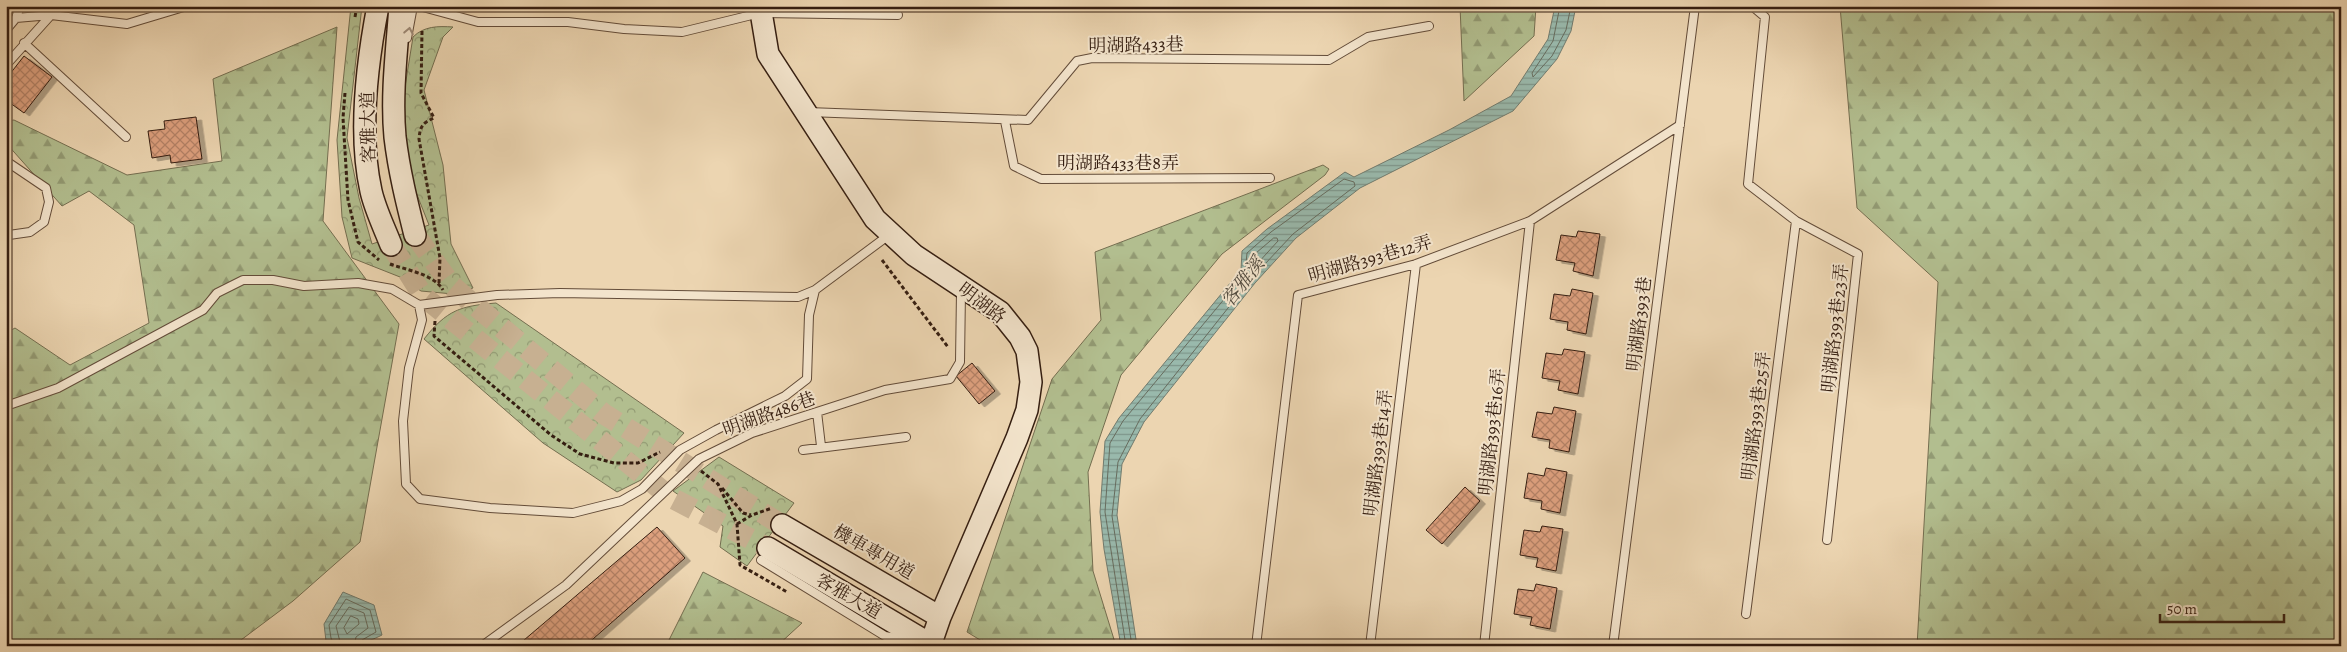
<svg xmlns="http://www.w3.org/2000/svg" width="2347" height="652" font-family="Alegreya,'Noto Serif TC',serif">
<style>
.forest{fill:url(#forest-firs);stroke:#746e50}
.park{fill:url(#park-crowns);stroke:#746e50}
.water{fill:url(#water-rules);stroke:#717b6e}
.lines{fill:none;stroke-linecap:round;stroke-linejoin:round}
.shore{stroke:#676c5e;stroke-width:1}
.building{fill:url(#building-cross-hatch);stroke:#351e11;filter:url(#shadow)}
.secondary-tunnel{stroke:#c7b091;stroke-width:21;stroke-dasharray:21 11;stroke-linecap:butt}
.lane-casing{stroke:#634c39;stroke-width:10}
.secondary-casing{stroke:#351e11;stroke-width:24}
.path{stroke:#351e11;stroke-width:3;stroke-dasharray:4 2.5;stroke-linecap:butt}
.lane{stroke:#f3e4cc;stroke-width:8}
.secondary{stroke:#f3e4cc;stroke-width:21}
.oneway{stroke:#9e8b78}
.labels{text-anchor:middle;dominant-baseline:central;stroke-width:4;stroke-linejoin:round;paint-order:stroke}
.street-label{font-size:18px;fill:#351e11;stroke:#f3e4cc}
.water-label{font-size:19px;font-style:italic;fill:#534c40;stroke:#f3e4cc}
</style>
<defs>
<pattern id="forest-firs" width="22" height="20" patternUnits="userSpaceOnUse" patternTransform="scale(1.25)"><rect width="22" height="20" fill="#b2be8f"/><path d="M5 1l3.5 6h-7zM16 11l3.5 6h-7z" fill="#929a73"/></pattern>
<pattern id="park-crowns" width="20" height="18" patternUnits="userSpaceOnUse" patternTransform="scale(1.25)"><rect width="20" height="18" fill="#b2be8f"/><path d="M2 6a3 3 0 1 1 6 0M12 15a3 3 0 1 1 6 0" fill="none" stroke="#929a73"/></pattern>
<pattern id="water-rules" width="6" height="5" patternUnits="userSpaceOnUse" patternTransform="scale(1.25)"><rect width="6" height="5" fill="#99b9ac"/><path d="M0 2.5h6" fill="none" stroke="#7e968b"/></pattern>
<pattern id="building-cross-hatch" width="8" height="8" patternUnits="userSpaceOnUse" patternTransform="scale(1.25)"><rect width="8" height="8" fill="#dc9f7d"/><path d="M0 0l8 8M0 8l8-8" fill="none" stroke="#b38165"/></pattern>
<filter id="shadow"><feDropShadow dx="5.5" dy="3" stdDeviation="0" flood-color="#0004"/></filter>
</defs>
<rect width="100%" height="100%" fill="#ecd5b1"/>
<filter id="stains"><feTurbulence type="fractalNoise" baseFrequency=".004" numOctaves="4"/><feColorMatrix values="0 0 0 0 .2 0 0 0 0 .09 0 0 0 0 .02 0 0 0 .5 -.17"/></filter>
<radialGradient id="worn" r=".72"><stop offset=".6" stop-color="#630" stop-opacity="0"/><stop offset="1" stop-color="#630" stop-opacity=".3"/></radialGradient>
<!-- forest -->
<path class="forest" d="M1460,6H1536L1534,36L1464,101Z
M1840,6H2341V646H1917L1938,282L1857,208Z
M337,27L323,221L399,324L360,542L293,601L233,646H6V333L15,328L70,365L149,323L134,225L89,191L62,206L6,143V121L14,120L127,175L222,161L213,79Z
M1323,165L1329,169L1325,175L1222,254L1121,375L1088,472L1093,571L1116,646H990L967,632L1052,379L1101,320L1095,252Z
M703,572L802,623L777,646H666Z"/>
<!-- park -->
<path class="park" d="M351,6H362L347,138L359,198L372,244L429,225L406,167L404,93L413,37C424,26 438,26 453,27L443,37L424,90L443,165L451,244L473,288L453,294L421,291L400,277L352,258L342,217L337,140Z
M496,303L684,433L641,480L617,492L543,443L424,339C447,310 460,306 496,303Z
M719,457L794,503L747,566L720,547L723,526L673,491Z"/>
<!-- water -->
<path class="water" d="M1555,6H1576L1571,31L1557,59L1513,111L1360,188L1296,238L1255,283L1144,422L1122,464L1117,515L1137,646H1121L1104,549L1100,512L1105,441L1119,418L1241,270L1242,251L1267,229L1345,172L1354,177L1449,130L1511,96L1548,39Z
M343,592L374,605L382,635C366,643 343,652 326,641L324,624Z"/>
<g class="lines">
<!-- shore -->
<path class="shore" d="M1560,6L1553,41L1532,73L1533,77L1552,56L1566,30L1571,6
M1274,238H1277L1278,241L1257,264H1254L1253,256Z
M351,616L358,619L359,624L347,634L344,628Z
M335,646L331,638L329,625L346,599L370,610L376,632L362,640L360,646
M341,646L336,626L349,607L364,613L368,628L356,637L354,646
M1126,646L1105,512L1110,443L1123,421L1245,274L1247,253L1271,232L1344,179L1354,182L1355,186L1293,234L1251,279L1140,419L1118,462L1112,516L1132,646"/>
</g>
<!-- building -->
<path class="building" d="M24,56L52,77L24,113L6,100V79Z
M196,117L202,159L171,163L170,155L152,158L148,131L165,129L164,121Z
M1578,231L1600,234L1593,276L1573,271L1575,263L1556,260L1561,235L1576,237Z
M1572,289L1593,293L1586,334L1567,330L1568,322L1550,319L1554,294L1570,296Z
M1564,349L1585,352L1578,394L1558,390L1560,381L1542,378L1546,353L1562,355Z
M972,363L995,391L979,404L956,376Z
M1554,407L1576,411L1569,452L1549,448L1550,440L1532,437L1537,412L1552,414Z
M1546,468L1567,472L1560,513L1541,509L1542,501L1524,498L1528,473L1544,476Z
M1465,487L1480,501L1442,544L1426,530Z
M1542,526L1563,529L1556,571L1536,567L1538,558L1520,555L1524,530L1540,532Z
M657,527L685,558L585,646H517Z
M1536,584L1557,588L1550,629L1530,625L1532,617L1514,614L1518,589L1534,591Z"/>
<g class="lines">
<!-- secondary-tunnel -->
<path class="secondary-tunnel" d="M415,235L452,286L604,414L782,525
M391,245L423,296L670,497L768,548"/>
<!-- lane casing -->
<g class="lane-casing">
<path id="lane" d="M419,6L478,22H568L624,29L682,32L760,13L898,15
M1752,6L1765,17L1748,184L1796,221L1858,254L1827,540
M16,18L20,6
M6,30L16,18L51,15L127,24L187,6
M407,38L413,6
M24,43L126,137
M6,65L51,15
M808,112L1028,120L1077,61L1092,58L1329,60L1368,37L1429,26
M1005,121L1014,166L1041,179L1270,178
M6,161L46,188L49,202L44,222L30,232L9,235L6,237
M419,305L497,295L560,293L798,297L815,290
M6,406L58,388L203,310L217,293L243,280H273L304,286L358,283L392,289L419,305L422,320L409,368L403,421L406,484L420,499L490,508L573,513L621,501L642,489L680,450L716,430L785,396L807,379L809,315L815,290L889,235
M817,412L821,446
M803,450L906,437
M761,560L885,636L908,640
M1746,614L1796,221
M482,646L566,585L699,459L752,433L885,390L950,379L960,362L961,291
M1256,646L1298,295L1416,264L1530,221L1680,125
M1370,646L1416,264
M1484,646L1530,221
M1613,646L1695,6"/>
</g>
<!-- secondary casing -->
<g class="secondary-casing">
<path id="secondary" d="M378,6C367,63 358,133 371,191C375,209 384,227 391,245
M400,6C397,49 391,94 395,137C399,171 407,203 415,235
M760,6L768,54L875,219L914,255L1000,312L1020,337L1027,351L1031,382L1027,410L1017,438L940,617L930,646
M782,525L940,617
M768,548L930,644"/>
</g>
<!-- path -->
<path class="path" d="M355,17L357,6
M422,31L421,93L434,118C422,123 420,127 419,139L440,258L439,283
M345,93L343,118L348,200L358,242L379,260
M882,260L948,347
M390,264C406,270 434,274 443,290
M435,321L434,336L551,435L580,454L614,463H638L660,452
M701,471L718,484L737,524L740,565L787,592
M722,488L743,513L751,515
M737,524L752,515L772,508"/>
<!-- lane -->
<use href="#lane" class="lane"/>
<!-- secondary -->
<use href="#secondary" class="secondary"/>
</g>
<!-- one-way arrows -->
<defs><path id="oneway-chevron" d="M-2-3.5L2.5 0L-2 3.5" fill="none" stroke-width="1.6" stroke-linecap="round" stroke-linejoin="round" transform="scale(1.25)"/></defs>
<use class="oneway" href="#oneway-chevron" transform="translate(409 31) rotate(-79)"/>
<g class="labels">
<!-- street labels -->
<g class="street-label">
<text transform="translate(1136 45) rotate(-1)">明湖路433巷</text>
<text transform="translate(368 127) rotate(-91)">客雅大道</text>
<text x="1118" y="163">明湖路433巷8弄</text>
<text transform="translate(1370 259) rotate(-16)">明湖路393巷12弄</text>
<text transform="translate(982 303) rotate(37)">明湖路</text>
<text transform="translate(1639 324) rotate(-83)">明湖路393巷</text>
<text transform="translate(1835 328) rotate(-84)">明湖路393巷23弄</text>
<text transform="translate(769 414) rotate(-20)">明湖路486巷</text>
<text transform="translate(1756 416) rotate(-83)">明湖路393巷25弄</text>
<text transform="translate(1492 432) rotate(-84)">明湖路393巷16弄</text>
<text transform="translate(1378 453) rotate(-83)">明湖路393巷14弄</text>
<text transform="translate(874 552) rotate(30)">機車專用道</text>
<text transform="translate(849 596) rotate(30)">客雅大道</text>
</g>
<!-- water labels -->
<g class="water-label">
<text transform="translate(1243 282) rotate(-52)">客雅溪</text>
</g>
</g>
<!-- margin -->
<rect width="2347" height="652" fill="none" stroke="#ecd5b1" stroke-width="25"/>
<rect x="8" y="8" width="2332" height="637" fill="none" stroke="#351e11" stroke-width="2.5"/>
<rect x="12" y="12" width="2322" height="627" fill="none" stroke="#351e11"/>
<!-- scale -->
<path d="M2160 614v8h124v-8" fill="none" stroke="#351e11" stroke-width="2.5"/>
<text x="2167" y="614" font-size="15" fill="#351e11" stroke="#f3e4cc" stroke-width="4" paint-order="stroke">50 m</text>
<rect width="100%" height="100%" filter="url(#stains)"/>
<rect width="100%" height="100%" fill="url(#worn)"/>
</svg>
